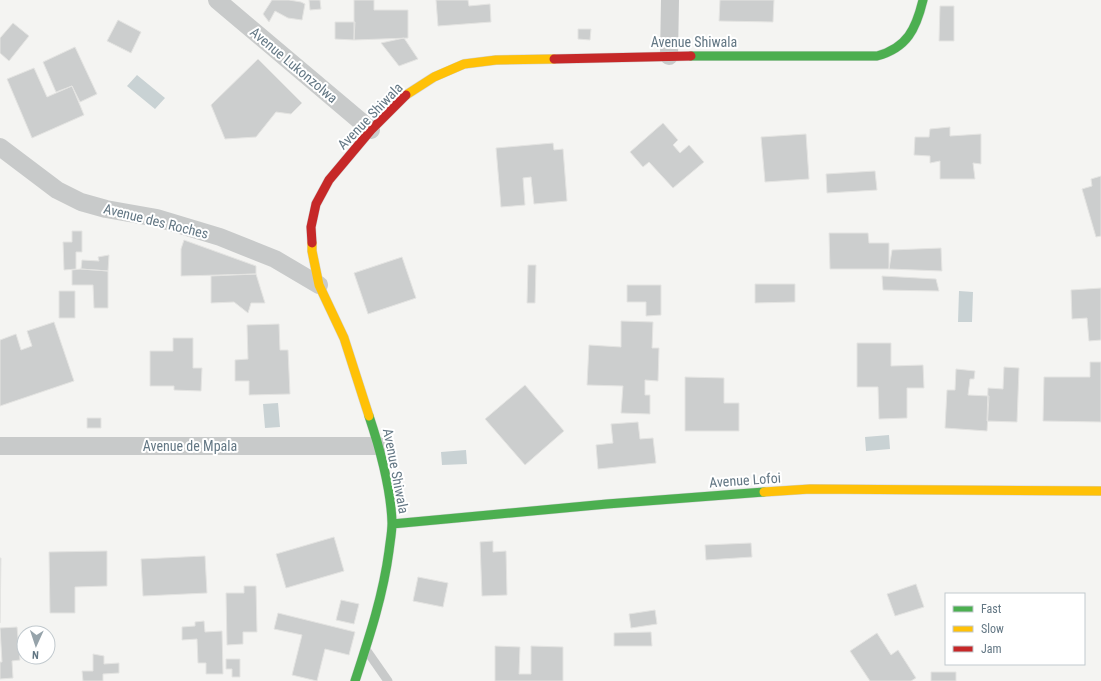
<svg xmlns="http://www.w3.org/2000/svg" width="1101" height="681" font-family="'Roboto Condensed',sans-serif">
<style>
.water{fill:#c9d2d4}
.building{fill:#cccece;stroke:#e4e4e2}
.lines{fill:none;stroke-linecap:round;stroke-linejoin:round}
.fast-casing{stroke:#d1d2d3;stroke-width:10}
.slow-casing{stroke:#d1d2d3;stroke-width:10}
.jam-casing{stroke:#d1d2d3;stroke-width:10}
.lane{stroke:#c8caca;stroke-width:9}
.street{stroke:#c8caca;stroke-width:18}
.fast{stroke:#4caf50;stroke-width:9}
.slow{stroke:#ffc107;stroke-width:9}
.jam{stroke:#c62828;stroke-width:9}
.labels{text-anchor:middle;dominant-baseline:central;stroke-width:4;stroke-linejoin:round;paint-order:stroke}
.street-label{font-size:14px;fill:#637784;stroke:#fff}
</style>
<rect width="100%" height="100%" fill="#f4f4f2"/>
<!-- water -->
<path class="water" d="M137,75L165,98L155,109L127,86Z
M959,291L973,292L972,322H958Z
M278,403L280,427L265,428L263,404Z
M889,435L890,449L866,451L865,437Z
M466,450L467,464L442,465L441,452Z"/>
<!-- building -->
<path class="building" d="M272,0H289L301,2L305,4L302,20L288,18L275,11L269,22L263,14Z
M309,0H320L321,9L310,10Z
M354,0H374V10H408V38L354,40Z
M436,0H468L469,6L490,4L491,22L438,26Z
M720,0H774L773,22L719,21Z
M940,6H954V41H939Z
M118,20L141,32L131,53L107,41Z
M335,22H355L354,40L335,39Z
M13,23L29,36L9,61L0,53V38Z
M578,29H591L590,40L578,39Z
M404,38L418,59L399,66L381,43Z
M75,47L97,94L80,102L72,86L56,92L43,62Z
M258,59L302,103L291,114L276,112L256,137L225,139L211,105Z
M34,68L47,97L72,86L84,115L32,138L7,79Z
M663,123L678,140L673,145L680,153L689,145L704,162L673,188L649,162L643,167L630,152Z
M950,127V136L981,134V164L973,163L975,179H940V161L930,163V156L914,155L915,137H929L930,129Z
M806,134L809,179L765,182L761,137Z
M553,143L554,150L563,149L567,201L534,204L531,177L523,178L525,205L501,207L496,148Z
M875,171L877,190L827,193L826,174Z
M1101,176V236L1096,237L1082,189L1092,186L1091,179Z
M72,231H82V252H76V269L64,270L63,242H72Z
M829,233H868L869,243H889V269H830Z
M184,240L256,266V274L181,276V249Z
M941,248L942,271L889,269L892,250Z
M109,255L108,271L81,269L82,260L99,261L98,257Z
M402,257L416,298L368,314L354,273Z
M528,265H536L535,303H527Z
M81,269L108,271V308H94L93,285H72V270Z
M256,274L265,303H251L248,313L234,302L211,303V276Z
M882,276L936,279L939,291L883,290Z
M755,284H795V302L755,303Z
M627,285H661V315L646,316V302H627Z
M1101,288V340L1089,341L1087,318L1072,319L1071,290Z
M59,291H75V318H59Z
M621,321L653,322L652,348H659L658,381L645,380V395H650V414L621,413L623,386L587,385L589,345L621,347Z
M54,322L74,381L0,406V340L16,334L21,350L32,346L27,331Z
M279,324L280,350H288L290,394L249,395V381H235V360L248,359L247,325Z
M173,338H193V368H202L201,391L174,390V386H150V351H173Z
M857,343H891V366L923,365L924,388H907V418L879,419L878,387H857Z
M1090,362H1101V422L1043,421L1044,377H1090Z
M1004,367L1019,368L1017,422L987,421L988,388L1003,389Z
M956,369L975,371L974,379H970L968,395L989,396L987,431L945,428L947,390H955Z
M685,377L724,378V403H739V431H685Z
M525,385L564,431L525,465L485,419Z
M87,418H101V428H87Z
M638,422L640,439L653,438L656,463L598,469L596,445L613,443L611,424Z
M334,537L344,571L286,588L276,554Z
M493,541V552L506,551L507,595L482,596L480,542Z
M751,543L752,557L706,560L705,545Z
M107,551V586L75,587V613H50L49,552Z
M205,556L207,593L143,596L141,559Z
M0,558H1L0,623Z
M418,577L448,583L443,607L413,601Z
M916,584L924,607L895,616L887,594Z
M244,586H256L257,632H243V644L227,645L226,593H244Z
M341,600L359,604L354,624L336,620Z
M655,610L657,624L631,628L629,614Z
M278,613L355,632L349,655L325,649L317,681L292,675L302,635L274,629Z
M204,621L205,632L222,631L223,674H206V663H198L197,639L182,640V627L195,626V622Z
M17,627L20,660L12,661L13,678L0,679V662H2L0,628Z
M651,632L652,646H614V633Z
M877,633L891,655L898,650L916,678L911,681H870L850,651Z
M495,646L520,647L519,674H531V646L563,647V681H495Z
M93,654L104,656V664L119,663V673L103,674V681H83L82,671H93Z
M226,659H240V677H232V669H226Z
M931,672H956V681H931Z"/>
<g class="lines">
<!-- fast casing -->
<g class="fast-casing">
<path id="fast" d="M691,56H877C907,48 916,29 923,0
M392,524L607,504L764,492
M355,681C369,638 383,596 389,551C390,542 392,532 392,523C391,488 380,449 369,416"/>
</g>
<!-- slow casing -->
<g class="slow-casing">
<path id="slow" d="M406,95L434,77L464,64L496,60L554,59
M312,243V251L319,285L344,338L369,416
M764,492L810,489L1101,491"/>
</g>
<!-- jam casing -->
<g class="jam-casing">
<path id="jam" d="M554,59L691,56
M312,243L311,227L316,204L329,180L371,130L406,95"/>
</g>
<!-- lane -->
<path class="lane" d="M367,651L388,681"/>
<!-- street -->
<path class="street" d="M217,0L371,130
M669,56L670,0
M0,147L57,190L81,202L106,209L157,218L220,237L275,259L319,285
M0,446H379"/>
<!-- fast -->
<use href="#fast" class="fast"/>
<!-- slow -->
<use href="#slow" class="slow"/>
<!-- jam -->
<use href="#jam" class="jam"/>
</g>
<g class="labels">
<!-- street labels -->
<g class="street-label">
<text x="694" y="42">Avenue Shiwala</text>
<text transform="translate(294 65) rotate(40)">Avenue Lukonzolwa</text>
<text transform="translate(370 116) rotate(-46)">Avenue Shiwala</text>
<text transform="translate(156 221) rotate(14)">Avenue des Roches</text>
<text x="190" y="446">Avenue de Mpala</text>
<text transform="translate(396 471) rotate(79)">Avenue Shiwala</text>
<text transform="translate(745 480) rotate(-4)">Avenue Lofoi</text>
</g>
</g>
<!-- legend -->
<rect x="945" y="593" width="140" height="72" fill="#ffffff" stroke="#c1c9ce"/>
<rect x="953" y="606" width="20" height="6" fill="#4caf50" stroke="#c1c9ce"/>
<text x="981" y="613" font-size="12" fill="#637784">Fast</text>
<rect x="953" y="626" width="20" height="6" fill="#ffc107" stroke="#c1c9ce"/>
<text x="981" y="633" font-size="12" fill="#637784">Slow</text>
<rect x="953" y="646" width="20" height="6" fill="#c62828" stroke="#c1c9ce"/>
<text x="981" y="653" font-size="12" fill="#637784">Jam</text>
<!-- north arrow -->
<g transform="translate(36 645) rotate(183)"><circle r="19" fill="#ffffff" stroke="#c1c9ce"/>
<path d="M0-3L7 15L0 10L-7 15Z" fill="#96a3aa"/>
<text y="-6" font-size="11" font-weight="bold" text-anchor="middle" fill="#637784">N</text>
</g>
</svg>
